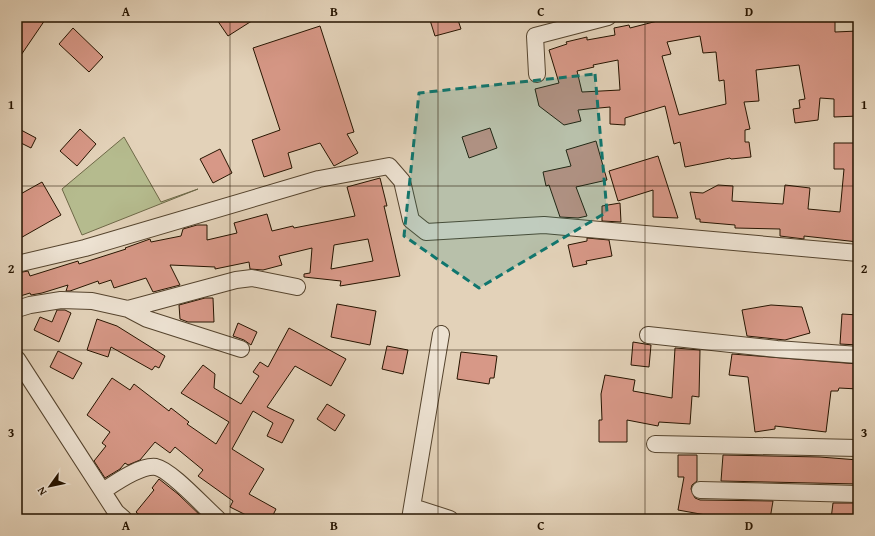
<svg xmlns="http://www.w3.org/2000/svg" width="875" height="536" font-family="'Gentium Book Plus',serif">
<style>
.green{fill:#b5bb8e;stroke:#6e6847}
.building{fill:#d79887;stroke:#261400;fill-rule:evenodd}
.lines{fill:none;stroke-linecap:round;stroke-linejoin:round}
.minor-casing{stroke:#55442e;stroke-width:18}
.minor{stroke:#ede2d2;stroke-width:16}
.marked{fill:#0f766e;fill-opacity:0.2;stroke:#0f766e;stroke-width:3;stroke-dasharray:8 5;stroke-linejoin:round}
.grid{fill:none;stroke:#261400;stroke-width:1;stroke-opacity:0.55}
.neatline{fill:none;stroke:#261400;stroke-width:1.5}
.grid-label{font-size:13px;text-anchor:middle;font-weight:bold;fill:#261400}
</style>
<rect width="100%" height="100%" fill="#e3d2b9"/>
<filter id="stains"><feTurbulence type="fractalNoise" baseFrequency=".005" numOctaves="4"/><feColorMatrix values="0 0 0 0 .2 0 0 0 0 .09 0 0 0 0 .02 0 0 0 .5 -.17"/></filter>
<radialGradient id="worn" r=".72"><stop offset=".6" stop-color="#630" stop-opacity="0"/><stop offset="1" stop-color="#630" stop-opacity=".3"/></radialGradient>
<!-- green -->
<path class="green" d="M124,137L161,202L198,189L82,235L62,189Z"/>
<!-- building -->
<path class="building" d="M17,17H47L17,61Z
M215,17H258L228,36Z
M429,17H457L461,29L435,36Z
M673,17H835V32L858,31V116L834,117V99L820,98L818,120L795,123L793,109L800,108L799,100L805,99L799,65L756,70L759,101L744,102L750,129L745,130V142H749L751,157L731,159L730,158L685,167L680,142L674,144L665,106L625,118V125L610,124V107L578,110L581,121L564,125L539,106L535,89L559,83L549,50L567,44L566,42L587,37V40L615,35L614,28L629,25L630,28ZM700,36L703,53L716,52L719,81L724,80L726,104L679,115L662,56L671,54L667,42ZM618,60L620,90L582,92L577,71L594,67L593,65Z
M320,26L354,132L347,134L358,153L334,166L320,143L288,153L292,168L264,177L252,140L280,130L253,48Z
M73,28L103,57L89,72L59,44Z
M490,128L497,148L469,158L462,137Z
M80,129L96,144L77,166L60,151Z
M21,130L36,138L31,148L17,141Z
M596,141L607,180L576,187L587,216L578,218L560,217L549,185L546,186L543,172L571,166L566,150Z
M834,143H858V242L804,236V239L780,236V229L735,228V225L700,222V219H696L690,192L703,193L718,185L733,186L732,201L783,204L785,185L810,188L808,209L840,212L844,169H834Z
M220,149L232,173L213,183L200,159Z
M658,156L678,218L653,217V190L618,201L609,171Z
M380,178L387,206H384L400,276L340,286L341,281L304,277V274L310,273L312,248L279,256L282,265L263,270L250,269L249,262L215,269V267L170,265L180,285L153,292L146,278L114,288L111,280L99,284L98,281L70,291H66L68,285L42,293L31,295L30,293L17,297V273L28,271L30,276L78,261L79,264L126,249L125,248L150,239L151,242L181,236L183,229L197,225H207V240L237,233L234,223L267,214L272,231L293,226L294,228L355,216L347,187ZM368,239L373,261L331,269L334,245Z
M42,182L61,215L17,240V196Z
M620,203L621,222L602,221V206Z
M587,238L609,240L612,256L586,261L587,264L573,267L568,245L587,241Z
M205,298H213L214,322H188L180,319L179,305Z
M337,304L376,311L370,345L331,337Z
M771,305L802,307L810,333L785,340L747,336L742,310Z
M57,310H65L71,313L59,342L34,330L40,317L52,322Z
M842,314L858,315V345L840,344Z
M97,319L117,326L165,356L159,368L155,366L152,370L111,347L108,357L87,350Z
M238,323L257,332L251,345L244,340L233,336Z
M289,328L346,359L331,386L295,366L267,407L294,420L282,443L267,436L273,423L253,411L232,449L264,469L249,494L276,509L271,519H254L230,507L233,501L198,476L203,470L175,447L170,453L155,442L140,460L128,465L125,463L120,469L105,478L94,461L106,446L102,443L110,432L87,415L112,378L130,390L134,384L169,411L171,408L189,422L187,424L216,444L229,422L181,393L203,365L215,374L214,388L241,404L259,376L253,372L260,362L268,367Z
M633,342L651,345L649,367L631,365Z
M387,346L408,350L403,374L382,369Z
M675,348L700,350L699,397L692,396L690,424L659,422L658,426L627,420V442H599V420H602L601,394L605,375L635,380L633,391L672,398Z
M58,351L82,363L73,379L50,367Z
M461,352L497,356L494,378H490L489,384L457,379Z
M732,354L858,364V389L839,388L838,391H831L826,432L775,426V429L755,432L748,377L729,375Z
M327,404L345,415L335,431L317,419Z
M678,455H697V481L692,485L691,489L695,498L700,500L773,501L770,519H728L678,510L684,477H678Z
M723,455L820,457L858,460V484L721,481Z
M159,479L178,494L204,519H144L136,512L154,490L152,488Z
M833,503H858V519H831Z"/>
<g class="lines">
<!-- minor casing -->
<g class="minor-casing">
<path id="minor" d="M537,74L535,36L608,17
M17,264L85,248L319,179L389,166L402,181L411,220L426,232L544,225L858,253
M17,309L30,305L61,300L92,301L128,309L236,280L252,278L297,287
M128,309L147,319L241,349
M648,335L777,349L858,355
M17,359L116,512L124,519
M655,444L858,448
M700,490L858,494
M103,491C115,483 140,465 156,467C171,470 205,508 218,519
M413,507L450,519
M410,519L441,334"/>
</g>
<!-- minor -->
<use href="#minor" class="minor"/>
</g>
<!-- marked area -->
<path class="marked" d="M595,74L607,212L479,288L404,236L419,93Z"/>
<!-- grid -->
<path class="grid" d="M230,17V519M438,17V519M645,17V519M17,186H858M17,350H858"/>
<!-- margin -->
<rect width="875" height="536" fill="none" stroke="#e3d2b9" stroke-width="44"/>
<!-- north arrow -->
<g transform="translate(50 486) rotate(237)" stroke="#ede2d2" stroke-width="3" paint-order="stroke">
<path d="M0-3L7 15L0 10L-7 15Z" fill="#261400"/>
<text y="-6" font-size="11" font-weight="bold" text-anchor="middle" fill="#261400">N</text>
</g>
<rect x="22" y="22" width="831" height="492" class="neatline"/>
<g class="grid-label">
<text x="126" y="16">A</text>
<text x="334" y="16">B</text>
<text x="541" y="16">C</text>
<text x="749" y="16">D</text>
<text x="11" y="109">1</text>
<text x="864" y="109">1</text>
<text x="11" y="273">2</text>
<text x="864" y="273">2</text>
<text x="11" y="437">3</text>
<text x="864" y="437">3</text>
<text x="126" y="530">A</text>
<text x="334" y="530">B</text>
<text x="541" y="530">C</text>
<text x="749" y="530">D</text>
</g>
<rect width="100%" height="100%" filter="url(#stains)"/>
<rect width="100%" height="100%" fill="url(#worn)"/>
</svg>
